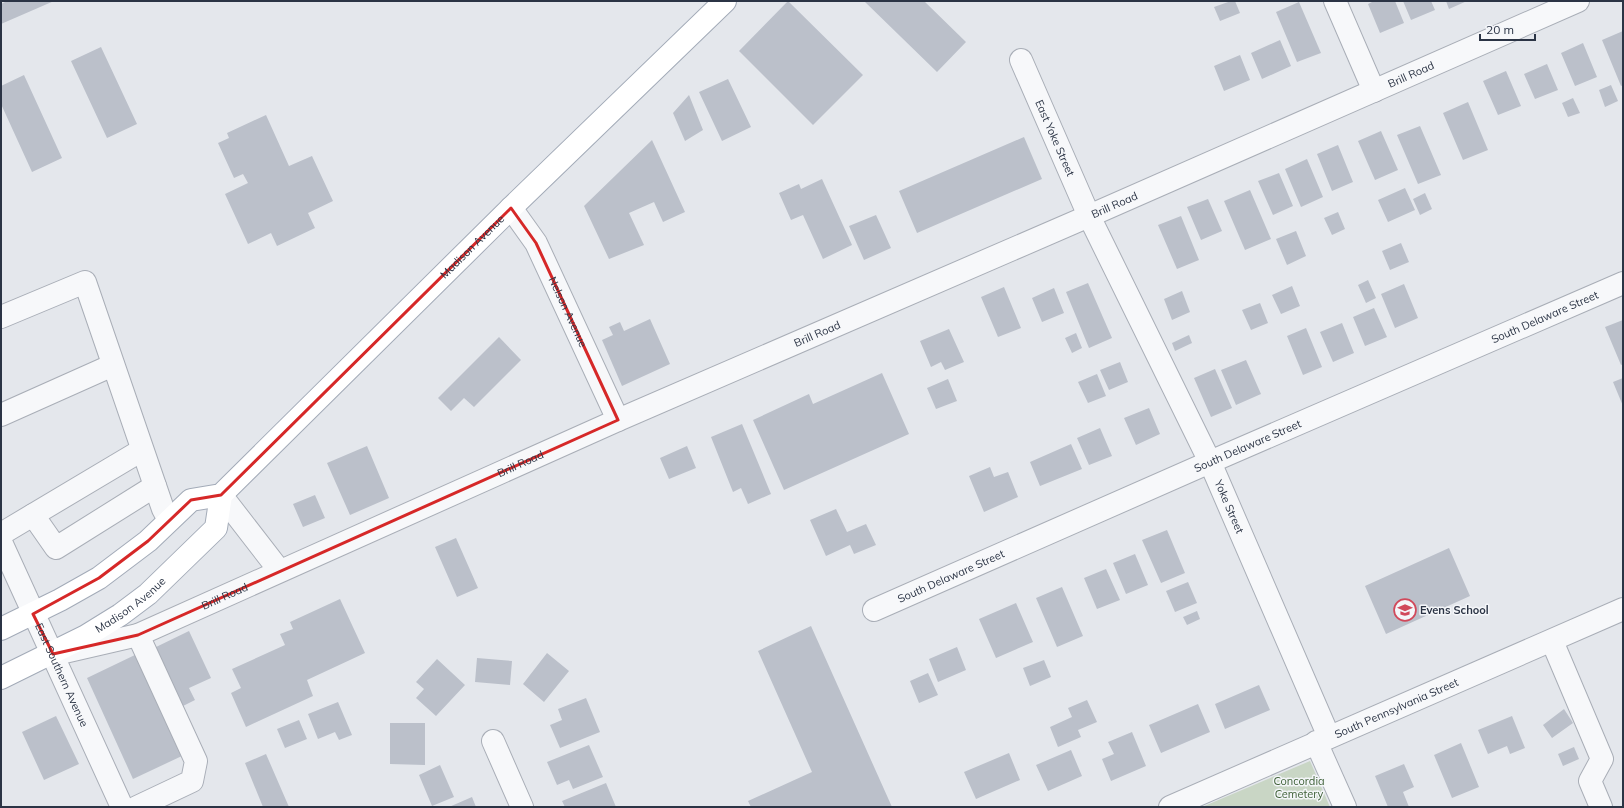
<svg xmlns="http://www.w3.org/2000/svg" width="1624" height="808" font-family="Mulish,sans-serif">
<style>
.green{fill:#c9d6c5}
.building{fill:#bbc0ca}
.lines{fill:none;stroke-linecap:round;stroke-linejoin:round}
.minor-casing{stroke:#a9aeb7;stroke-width:24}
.major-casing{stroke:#a3abb8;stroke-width:24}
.minor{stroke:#f7f8fa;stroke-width:22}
.major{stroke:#fff;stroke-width:22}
.marked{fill:none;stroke:#d62828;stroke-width:3;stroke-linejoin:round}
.labels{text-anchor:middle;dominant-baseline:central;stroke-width:3;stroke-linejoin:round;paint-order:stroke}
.street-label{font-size:11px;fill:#2b3445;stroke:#f4f6f9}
.poi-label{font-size:11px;font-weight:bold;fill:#2b3445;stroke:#f4f6f9;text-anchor:start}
.park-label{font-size:11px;fill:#3f6138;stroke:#f4f6f9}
</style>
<rect width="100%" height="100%" fill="#e4e7ec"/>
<!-- green -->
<path class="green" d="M1310,761L1330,807H1202Z"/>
<!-- building -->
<path class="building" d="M7,1H54L1,24V4Z
M788,1L863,75L813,125L739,51Z
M864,1H924L966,42L937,72Z
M1231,1H1235L1240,13L1220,21L1214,7Z
M1374,1H1395L1404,23L1380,33L1368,4Z
M1403,1H1431L1435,10L1411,20Z
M1446,1H1467L1449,9Z
M1299,2L1321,53L1297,62L1276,12Z
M1623,31V85L1621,86L1602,40Z
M1280,40L1291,66L1262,79L1251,53Z
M1583,43L1597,77L1575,86L1561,53Z
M101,47L137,124L107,138L71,61Z
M1240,55L1250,80L1224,91L1214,66Z
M1547,64L1558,90L1535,99L1524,74Z
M1506,71L1521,106L1498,115L1483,81Z
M24,75L62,158L32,172L1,104V86Z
M728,79L751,127L722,141L699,92Z
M1611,85L1618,101L1605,107L1599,90Z
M689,95L703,130L685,141L673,113Z
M1573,98L1580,113L1568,117L1562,103Z
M1468,102L1488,150L1463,160L1443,113Z
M266,115L289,166L312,156L333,201L308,213L315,228L277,246L271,233L248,244L225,194L248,183L243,174L234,178L218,143L229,138L227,133Z
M1420,126L1441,175L1418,184L1397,135Z
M1381,131L1398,170L1375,180L1358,141Z
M1024,137L1042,179L917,233L899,191Z
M652,140L685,212L663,222L654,202L629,213L644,245L609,259L584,206Z
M1338,145L1353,182L1332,191L1317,154Z
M1307,159L1323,197L1301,207L1285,169Z
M1279,173L1293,206L1273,215L1258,181Z
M822,179L852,245L823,259L803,215L791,220L779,193L799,184L801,189Z
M1405,188L1415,210L1388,222L1378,200Z
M1250,190L1271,239L1245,250L1224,201Z
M1425,193L1432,209L1420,215L1413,199Z
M1208,199L1222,231L1201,240L1187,207Z
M1338,212L1345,229L1332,235L1324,218Z
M876,215L891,248L864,260L849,226Z
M1181,216L1199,260L1177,269L1158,225Z
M1296,231L1306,256L1287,265L1276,239Z
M1401,243L1409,262L1390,270L1382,251Z
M1368,280L1376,298L1366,303L1358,285Z
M1088,283L1112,338L1089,348L1066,292Z
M1404,284L1418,318L1395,328L1381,294Z
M1292,286L1300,306L1281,314L1272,295Z
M1004,287L1021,328L998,337L981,297Z
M1054,288L1064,313L1042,322L1032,298Z
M1182,291L1190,312L1172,320L1164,299Z
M1260,303L1268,323L1251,330L1242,310Z
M1374,308L1387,337L1365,346L1353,317Z
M650,319L670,364L622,386L602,340L613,335L609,327L620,322L624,331Z
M1623,320V364L1621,365L1605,327Z
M1342,323L1354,353L1333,362L1320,332Z
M1306,328L1322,367L1303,375L1287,336Z
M949,329L964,362L945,370L941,362L931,367L920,341Z
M1076,333L1082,348L1072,353L1065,338Z
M1189,335L1192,343L1175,351L1172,343Z
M499,337L521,360L474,407L464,398L451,411L438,398Z
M1246,360L1261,394L1236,405L1221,370Z
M1120,362L1128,382L1109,390L1100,370Z
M1215,369L1232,408L1211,417L1194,378Z
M882,373L909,434L784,490L753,420L809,394L813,404Z
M1097,374L1106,396L1088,403L1078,382Z
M1623,378V406L1613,382Z
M948,379L957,401L936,409L927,388Z
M1149,408L1160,434L1136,445L1124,418Z
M742,424L771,494L748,504L741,488L733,492L711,437Z
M1100,428L1112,456L1089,465L1077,438Z
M1071,444L1082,469L1040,486L1030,462Z
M367,446L389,498L350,515L327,463Z
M687,446L696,468L669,479L660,458Z
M990,467L994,477L1008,472L1018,497L984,512L969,476Z
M315,495L325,518L303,527L293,504Z
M836,509L847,532L866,524L876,545L854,554L850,545L826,556L810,520Z
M1167,530L1185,573L1161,583L1142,540Z
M456,538L478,588L457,597L435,547Z
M1449,548L1470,596L1386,634L1365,586Z
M1135,554L1148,585L1126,594L1113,563Z
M1106,569L1120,600L1097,609L1084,578Z
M1188,582L1197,603L1175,612L1166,591Z
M1062,587L1083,636L1057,647L1036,598Z
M340,599L365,653L307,680L313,696L246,727L231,693L241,688L232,669L285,645L280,634L293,629L290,622Z
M1016,603L1033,642L996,658L979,619Z
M1197,611L1200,619L1187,625L1183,617Z
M811,626L892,807H751L748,801L812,772L758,651Z
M189,631L211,678L189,688L195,700L181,707L154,648Z
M957,647L966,670L938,682L929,659Z
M547,653L569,671L544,702L523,684Z
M137,654L184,755L133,779L87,678Z
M477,658L512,661L510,685L475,682Z
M437,659L465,685L436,716L416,698L424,689L416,682Z
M1044,660L1051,677L1030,686L1023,668Z
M928,673L938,695L919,703L910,681Z
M1259,685L1270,710L1225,729L1215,704Z
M586,698L600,732L560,748L550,725L562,720L558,709Z
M1087,700L1097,722L1078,730L1081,737L1058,747L1050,727L1072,717L1068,708Z
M338,702L352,735L339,740L335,732L318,739L308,714Z
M1198,704L1210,732L1161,753L1149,725Z
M1564,709L1573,723L1552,738L1543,725Z
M56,716L79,764L44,780L22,732Z
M1512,716L1525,748L1510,754L1507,746L1488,754L1478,730Z
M299,720L307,739L285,748L277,729Z
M390,723H425V765L390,764Z
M1132,732L1146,766L1111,781L1102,759L1114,754L1108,742Z
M1461,743L1479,787L1452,798L1434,755Z
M589,745L603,777L573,789L569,780L557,785L547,762Z
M1574,747L1579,759L1563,766L1558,754Z
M1071,750L1082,776L1048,791L1036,765Z
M1009,753L1020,780L976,799L964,772Z
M266,754L289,807H263L245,763Z
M1404,764L1414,787L1403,792L1409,807H1388L1375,776Z
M440,765L454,797L432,806L419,775Z
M606,783L616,807H565L562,801Z
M472,797L476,807H449Z"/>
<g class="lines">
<!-- minor casing -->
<g class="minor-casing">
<g id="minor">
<path d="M1335,1L1374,91"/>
<path id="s1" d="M1021,60L1089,216L1210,462L1329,737"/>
<path id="s2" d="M511,208L536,243L618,420"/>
<path d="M1,317L85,282L163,509L169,520"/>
<path d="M1,415L113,365"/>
<path d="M221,495L279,570"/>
<path d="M33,515L56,548L155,486"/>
<path d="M1,534L142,450"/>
<path id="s3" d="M1,542L122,807"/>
<path id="s4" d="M874,610L1210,462L1623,283"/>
<path d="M1552,641L1602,759L1590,781L1601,807"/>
<path id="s5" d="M60,653L138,635L618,420L1089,216L1578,1"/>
<path d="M493,741L522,807"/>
<path d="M1316,742L1345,807"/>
<path d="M137,807L192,781L196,761L138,635"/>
<path id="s6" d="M1170,807L1623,609"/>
</g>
</g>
<!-- major casing -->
<g class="major-casing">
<g id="major">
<path id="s7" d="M1,629L60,600L99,578L148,541L191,500L221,495L511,208L725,1"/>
<path id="s8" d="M1,678L86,636L120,615L148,594L216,528L221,495"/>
</g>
</g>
<!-- minor -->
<use href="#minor" class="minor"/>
<!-- major -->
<use href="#major" class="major"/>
</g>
<!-- marked area -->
<path class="marked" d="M511,208L536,243L618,420L138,635L53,654L33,614L99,578L148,541L191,500L221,495Z"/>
<!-- icons -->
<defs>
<g id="school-ring" transform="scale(1.15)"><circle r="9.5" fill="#f4f6f9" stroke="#d1495b" stroke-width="1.5"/><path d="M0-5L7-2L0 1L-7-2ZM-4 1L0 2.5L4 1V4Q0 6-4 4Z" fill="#d1495b"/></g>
</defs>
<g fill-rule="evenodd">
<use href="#school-ring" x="1405" y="610"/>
</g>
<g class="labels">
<!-- street labels -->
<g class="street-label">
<text stroke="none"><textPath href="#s5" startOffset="1471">Brill Road</textPath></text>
<text stroke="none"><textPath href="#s1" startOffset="85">East Yoke Street</textPath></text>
<text stroke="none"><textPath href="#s5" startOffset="1147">Brill Road</textPath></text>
<text stroke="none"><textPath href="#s7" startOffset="615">Madison Avenue</textPath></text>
<text stroke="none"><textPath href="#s2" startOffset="119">Nelson Avenue</textPath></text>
<text stroke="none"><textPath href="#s4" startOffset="732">South Delaware Street</textPath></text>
<text stroke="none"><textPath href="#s5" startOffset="823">Brill Road</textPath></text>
<text stroke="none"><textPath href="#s4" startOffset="408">South Delaware Street</textPath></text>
<text stroke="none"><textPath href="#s5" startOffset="499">Brill Road</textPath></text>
<text stroke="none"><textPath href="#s1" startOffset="493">Yoke Street</textPath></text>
<text stroke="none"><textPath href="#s4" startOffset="84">South Delaware Street</textPath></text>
<text stroke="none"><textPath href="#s5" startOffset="175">Brill Road</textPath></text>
<text stroke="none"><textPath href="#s8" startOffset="149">Madison Avenue</textPath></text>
<text stroke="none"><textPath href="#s3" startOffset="146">East Southern Avenue</textPath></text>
<text stroke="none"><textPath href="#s6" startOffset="247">South Pennsylvania Street</textPath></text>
</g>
<!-- poi labels -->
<g class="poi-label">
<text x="1420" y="610">Evens School</text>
</g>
<!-- park labels -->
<g class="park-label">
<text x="1299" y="781">Concordia<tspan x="1299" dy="13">Cemetery</tspan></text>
</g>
</g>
<!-- border -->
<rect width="1624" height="808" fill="none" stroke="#2b3445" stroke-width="4"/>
<!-- scale -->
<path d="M1480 34v6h55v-6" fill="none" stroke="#2b3445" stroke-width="2"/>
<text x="1486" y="34" font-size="12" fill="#2b3445" stroke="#f4f6f9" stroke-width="3" paint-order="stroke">20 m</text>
</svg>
